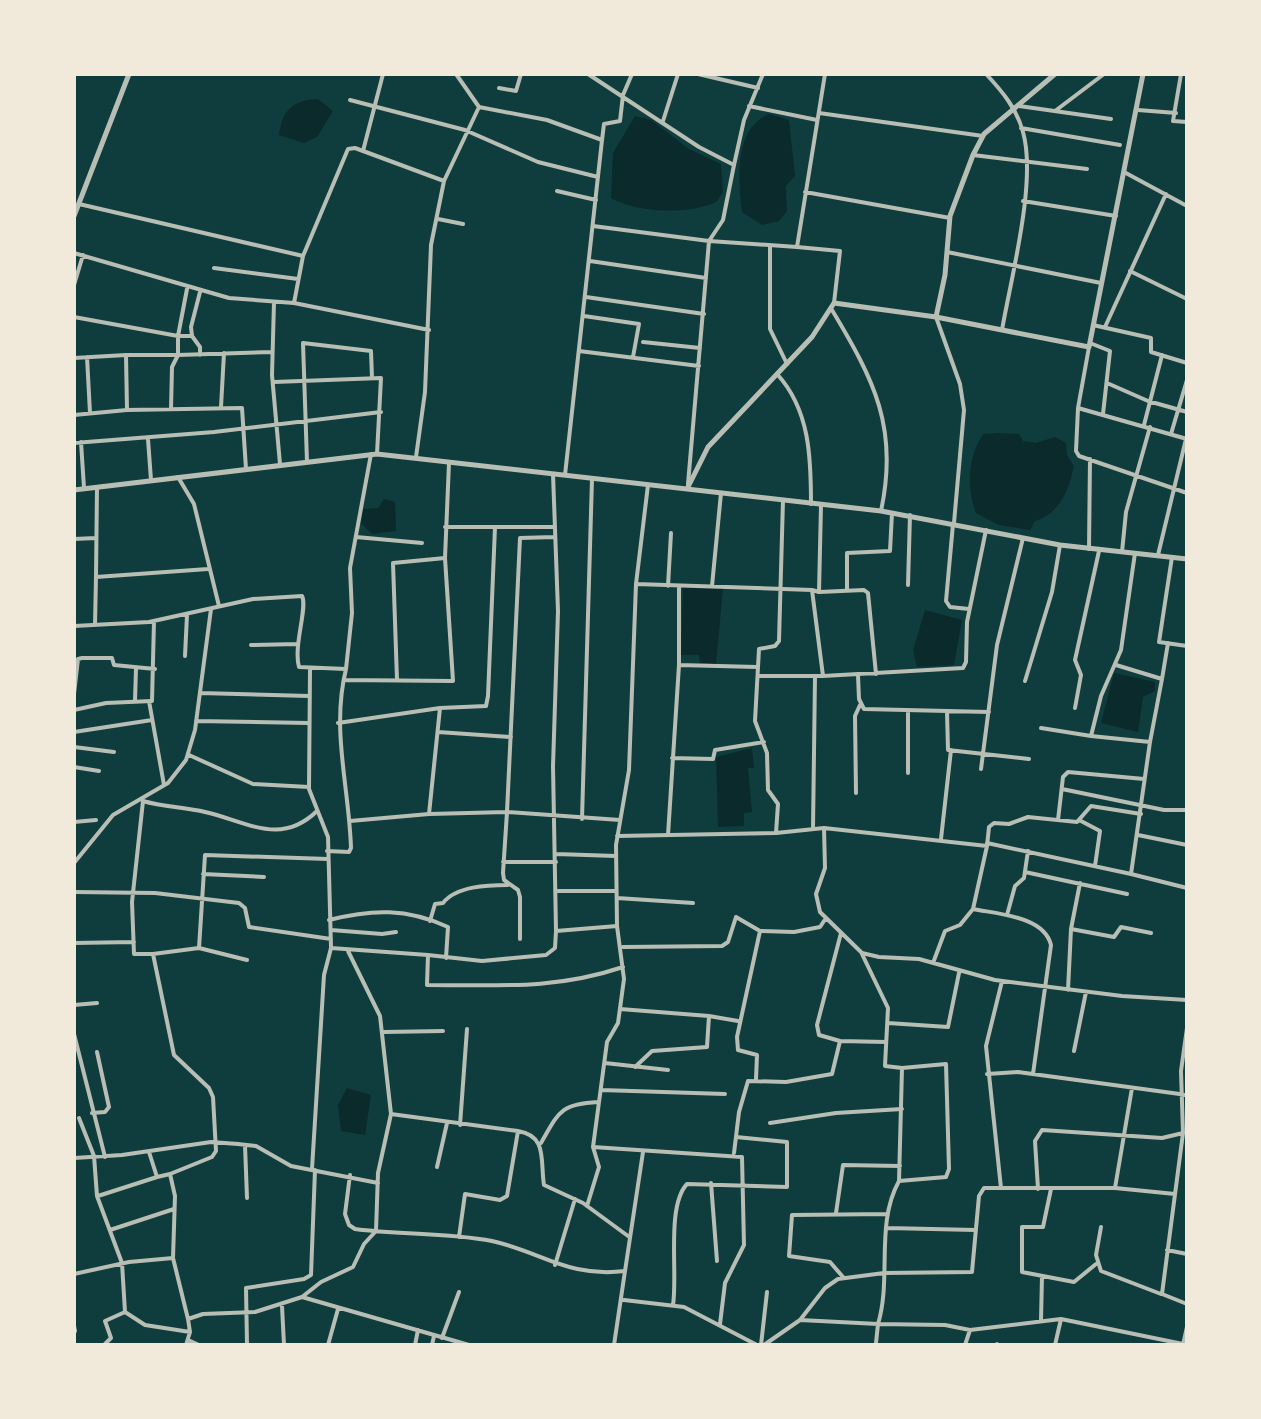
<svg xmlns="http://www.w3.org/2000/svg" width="1261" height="1419" font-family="'PT Sans Narrow',sans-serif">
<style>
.water{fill:#0a2a2b}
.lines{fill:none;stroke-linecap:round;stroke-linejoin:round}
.minor{stroke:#b8beb3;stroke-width:4}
.tertiary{stroke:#b8beb3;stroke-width:5}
</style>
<rect width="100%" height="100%" fill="#0f3d3e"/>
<!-- water -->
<path class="water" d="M318,99L333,111L317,137L304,143L279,135C282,110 293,100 318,99Z
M769,114L789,120L795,176L786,186L787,211L779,221L762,225L742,212C738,180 734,128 769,114Z
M635,116L651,120L689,149L721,164L723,193L716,202C688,215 638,213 611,198L613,153Z
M999,433L1019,434L1023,441L1036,443L1055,437L1066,443L1067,455L1074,466C1069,489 1060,514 1035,521L1030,530L999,525L976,513C966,486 968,458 983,434Z
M384,499L395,502L396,531L372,534L361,523L363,509L378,508Z
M683,587L723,588L716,664L700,663L699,655H681Z
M925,610L962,620L954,665L917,667L913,650Z
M1114,673L1155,682V691L1143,697L1138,732L1101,723Z
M752,748L754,768H748L752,812L744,813V826L718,827L716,757Z
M347,1088L371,1095L365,1135L341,1131L338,1105Z"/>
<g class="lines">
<!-- minor -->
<path class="minor" d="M456,74L479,107L547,120L602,140L565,475
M588,74L699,147L734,165L744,120L763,74
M698,74L758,88
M986,74C1002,91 1017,109 1023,132C1037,181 1011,278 1002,330
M1181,74L1173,121L1187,122
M499,88L516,91L521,74
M350,100L465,130L538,162L598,177
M749,106L817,120
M1019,106L1111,119
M1138,110L1176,113
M1055,111L1104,74
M819,113L983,136
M663,121L678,74
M1021,128L1120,145
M602,140L604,124L620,121L623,95L632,74
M363,151L383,74
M973,155L1087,169
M1124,172L1187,206
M557,191L596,200
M805,192L950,218
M1023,201L1116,216
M79,204L303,256
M438,219L463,224
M593,226L709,241L723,220L734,165
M770,246V329L787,364
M797,247L840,251L834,303
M947,252L1101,283
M74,253L229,298L294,303L429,330
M590,261L706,278
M214,268L298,279
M1130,271L1187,299
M74,285L83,255
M187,289L178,336H192
M200,292L191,327L192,336L200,347V355
M586,297L704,314
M274,302L272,375L280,464
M294,303L303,256L348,149L355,148L444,181
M832,310C874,380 899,428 881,511
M584,316L639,324L633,357
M74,317L178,336V355L271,352
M936,317L960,384L964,410L954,523
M1093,325L1151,338V352L1187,363
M1105,327L1166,194
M643,342L700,348
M1090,343L1110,351L1103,414
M1089,347L1078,408L1076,451L1079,456L1187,493
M579,351L699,366
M126,355H178L172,367L171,409
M87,357L90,413
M74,358L126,355L127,410
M777,374C810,410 811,458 811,504
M274,382L381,378L377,454
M1107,383L1148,401L1187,412
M221,407L224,353
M1078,408L1187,439
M74,415L127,410L242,408L246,469
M1144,425L1162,355
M1171,434L1187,380
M148,439L151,480
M81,442L84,488
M74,443L214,432L381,412
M416,457L425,392L431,245L444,181L479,107
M307,462L303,343L371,351L372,378
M553,474L558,611L553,766L556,931L617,926
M178,477L194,504L219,606
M688,484L709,241L797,247L825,74
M97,487L96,577L208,569
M953,524L946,601L950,607L969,609
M445,527H553
M495,527L488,696L486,706L440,708L429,814L507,812L503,873L504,880L518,890L520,897V939
M356,537L422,543
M554,537L520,538L507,812L620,820
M74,539L96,538
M1089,549L1090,459
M1122,552L1126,512L1150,427
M1135,553L1121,650L1101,696L1091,736L1150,742L1131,874L1187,888
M1158,555L1186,439
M1172,557L1159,642L1187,646
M636,584L812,590
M908,585L910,515
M668,586L671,533
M712,586L721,493
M847,590V553L890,551L892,513
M819,592L864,590L868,593L876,674
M95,625L96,577
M74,626L149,622L253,599L302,596C308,607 293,646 299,667L346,669C331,730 349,786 351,848L349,852L327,851
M251,645L297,644
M185,656L187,615
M679,665L757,667
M1116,665L1162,679L1150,742
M346,669L352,613L350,568L371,454
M310,670L309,789L328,837L331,947
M858,675L859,699L864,709L989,712
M758,676H815
M823,676L963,668L966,662L967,622L986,530
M1162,679L1168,643
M345,680L453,681L445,558L449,463
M397,680L393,563L445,558
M1025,681L1052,592L1060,545
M200,693L309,696
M74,694L78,659L82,658H112L114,665L155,669
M135,701L136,668
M149,701L164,785
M1075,708L1081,675L1075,660L1099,551
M74,710L106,703L152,701L154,621
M947,712L948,750L1029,759
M196,721L308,723
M338,723L440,708
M1041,728L1091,736
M74,732L152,720
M438,732L511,737
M74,747L114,752
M189,755L253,784L309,787
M672,758L713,759L715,750L764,742
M74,767L99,771
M981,769L997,645L1023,538
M908,773V712
M1062,789L1164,810H1187
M856,793L855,716L860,705
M582,819L592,479
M1058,820L1063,777L1068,772L1144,779
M350,821L429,814
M1081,821L1100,831L1095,866
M74,822L96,820
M824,828L825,868L816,894L820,912L862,953L879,957L919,959L995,980L1122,996L1187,1000
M813,829L815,676H823L812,590L819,592L821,505
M776,833L778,804L768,790L767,753L755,721L759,649L775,646L779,641L783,500
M668,835L679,665V586
M1138,835L1187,845
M617,836L776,833L824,828L987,846L989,827L994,823L1009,824L1028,817L1077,822L1091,806L1141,814
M941,839L951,750
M987,843L1131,874
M987,846L973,909C997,914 1044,916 1051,945L1033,1074
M556,854L616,856
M503,862H556
M74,863L113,815L168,783L186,760L195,730L211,609
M1025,872L1127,894
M203,874L264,877
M556,891H616
M74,892L155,893L239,903L245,908L249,927L331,939
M617,898L693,903
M1007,915L1015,886L1024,878L1028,851
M329,920C372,909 407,908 448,927L446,958
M430,921L435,904L443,903C456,886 488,885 508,885
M1071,929L1114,937L1121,927L1151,933
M331,930L382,934L396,932
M74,943L134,942
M623,947L722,946L728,942L736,917L760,931L794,932L820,927L826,918
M199,948L205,855L328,859
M348,951L380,1016L391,1114
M153,954L199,948L247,960
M862,954L888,1008L885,1066L902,1068
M428,955L482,961L546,955L555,948L556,931
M933,963L945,931L960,925L973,909
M1068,990L1071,929L1080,883
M74,1005L97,1003
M620,1009L709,1016L707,1047L652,1051L635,1067
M709,1016L738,1021
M888,1023L948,1027L959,973
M1187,1028L1181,1071L1183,1133L1162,1294L1187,1304
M384,1032L443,1031
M74,1034L105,1157
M840,1041L819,1035L817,1025L841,933
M1074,1051L1086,992
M605,1063L668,1070
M987,1074L1018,1072L1187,1095
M756,1079L757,1055L738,1050L737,1037L760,931
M601,1090L725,1094
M92,1113L105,1112L109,1107L97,1052
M79,1118L94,1156L97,1196L122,1263L125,1312L105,1321L111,1338L104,1345
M770,1123L836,1113L902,1109
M460,1125L467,1029
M541,1143C559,1112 560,1104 598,1102
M245,1145L247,1198
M593,1147L742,1157L744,1245L725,1283L720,1324
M149,1152L157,1177L170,1174L175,1196L173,1258L188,1319
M734,1153L739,1112L748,1081L786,1082L832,1074L840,1041L886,1042
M74,1158L122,1155L211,1142L238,1144L256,1146L291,1166L378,1183
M437,1167L447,1123
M312,1169L324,975L331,948L428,955L427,985C497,985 555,990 623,967
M170,1174L212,1157L216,1151L213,1097L209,1088L174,1055L153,954H134L132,902L143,801C163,807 184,807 205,812C246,821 280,847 317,811
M350,1175L345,1214L349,1225L355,1229C400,1235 447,1232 492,1241C542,1252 568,1278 625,1271L643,1152
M899,1181L902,1068L946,1064L949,1169L946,1177L899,1181C875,1224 892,1278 878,1324L945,1325L970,1330L1061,1319L1183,1344
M711,1183L717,1261
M1002,1188H1115L1175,1194
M1115,1188L1132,1088
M1038,1189L1035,1141L1042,1130L1162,1138L1183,1133
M1051,1189L1043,1227H1022V1272L1074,1282L1096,1264
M98,1196L157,1177
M587,1206L599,1167L593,1147L607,1042L618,1023L624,979L617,926L616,845L629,770L636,584L648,485
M836,1213L843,1165L900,1166
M1101,1227L1096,1255L1101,1271L1161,1294
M887,1228L976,1230
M110,1230L174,1209
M459,1237L465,1194L500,1200L507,1196L518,1131
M1167,1250L1187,1254
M555,1265L575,1199
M74,1274L129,1262L173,1258
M843,1277L830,1262L789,1256L792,1215L888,1214
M302,1297L321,1282L353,1267L364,1244L376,1231L378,1173L391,1114L518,1131C548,1136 540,1161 544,1185L583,1203L628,1236
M624,1300L684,1307L757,1345
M673,1305C678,1274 666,1206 687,1184L787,1187V1142L736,1137
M282,1306L284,1345
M125,1312L145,1325L190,1332
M800,1320L878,1324L876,1343
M1041,1320L1042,1276
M74,1326L75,1331
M442,1338L459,1292
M188,1340L199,1345
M186,1345L190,1332L188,1319L203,1314L255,1312L302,1297L469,1345
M247,1345L246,1288L304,1279L311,1275L315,1170
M328,1345L338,1309
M415,1345L418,1330
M432,1345L434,1336
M614,1345L625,1271
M761,1345L767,1292
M764,1345L800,1320L825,1288L838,1279L884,1273L972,1272L979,1196L984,1188H1001L986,1046L1002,981
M965,1345L970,1330
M996,1345L997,1344
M1055,1345L1061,1319
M1183,1345L1187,1327"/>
<!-- tertiary -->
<path class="tertiary" d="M74,216L129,74
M936,317L945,275L950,216L973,155L984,134L1055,74
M688,487L708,447L812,337L834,303L936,317L1089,347L1143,74
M74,490L377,454L881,511L1060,545L1187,559"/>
</g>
<!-- border -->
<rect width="1261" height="1419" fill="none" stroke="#f1e9da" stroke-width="152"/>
</svg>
